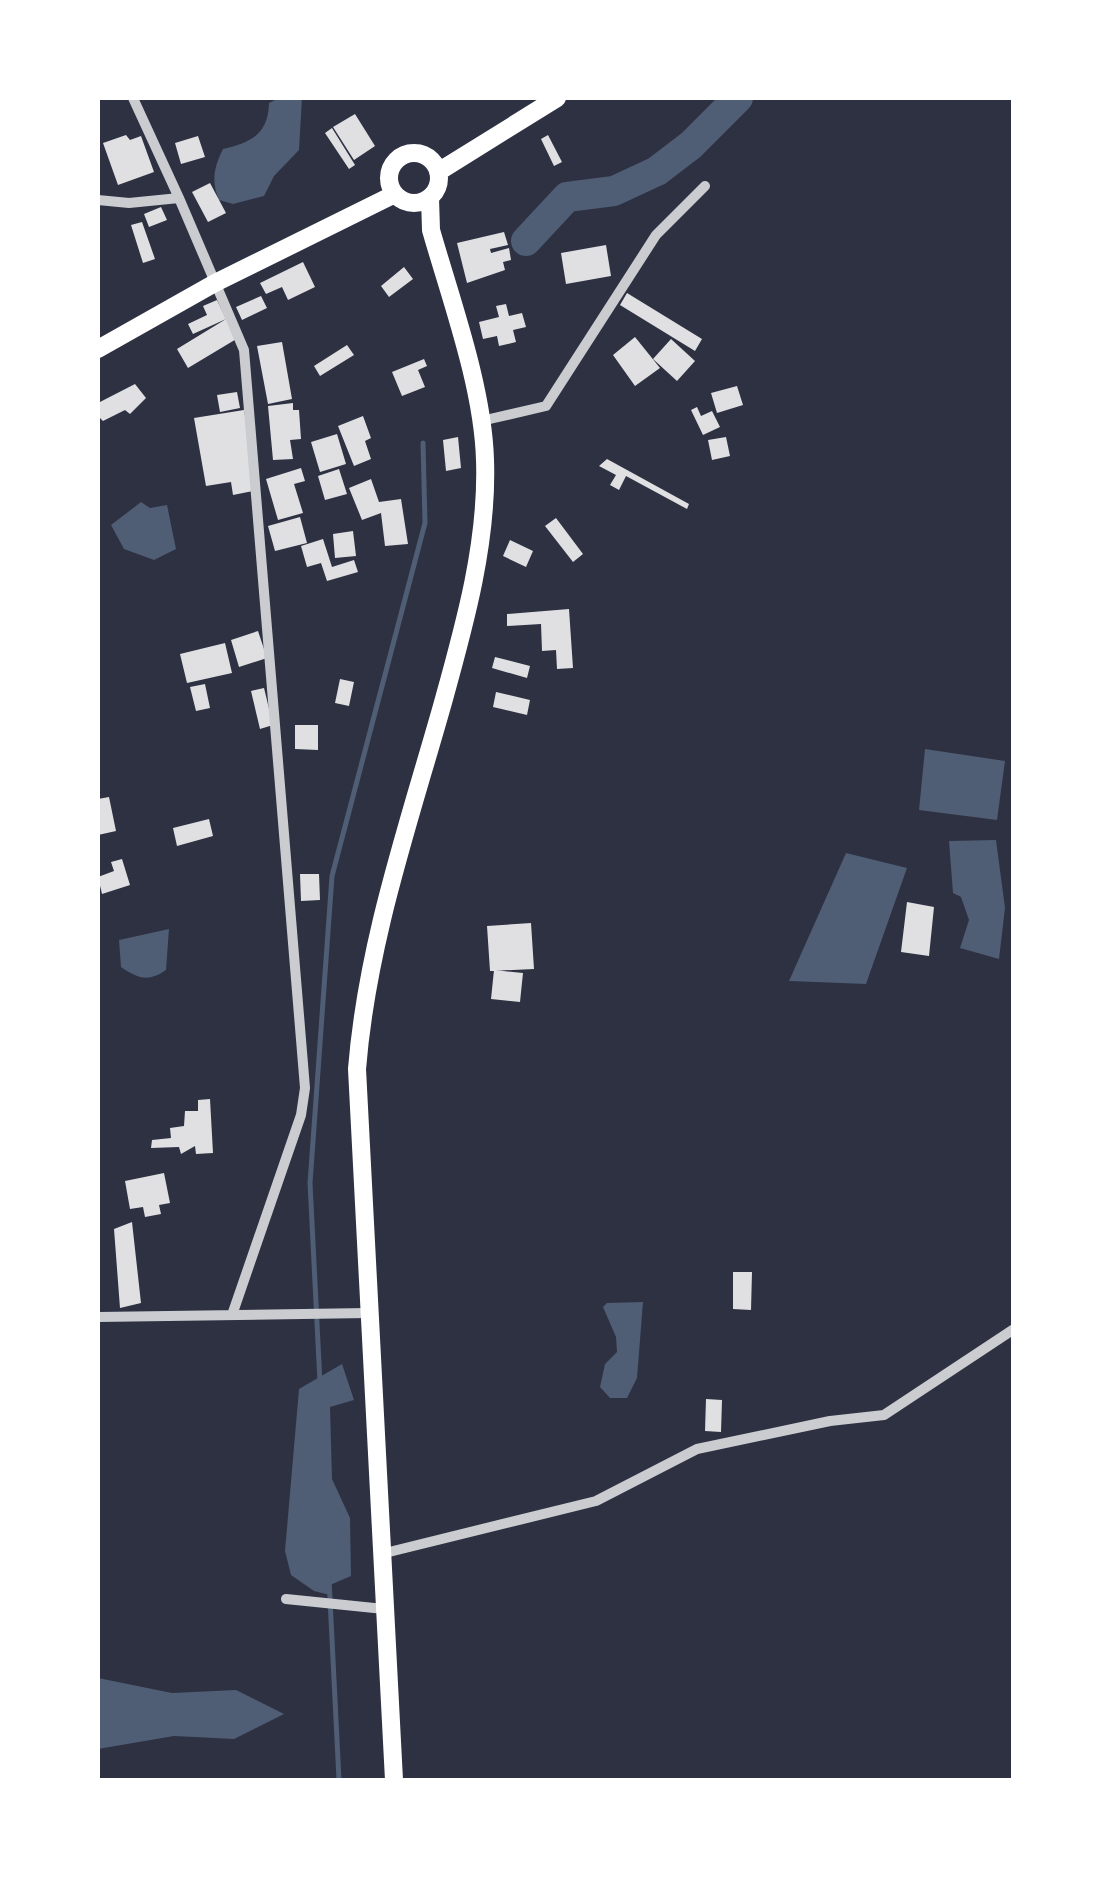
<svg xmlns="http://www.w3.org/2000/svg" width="1111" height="1878" font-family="Signika,sans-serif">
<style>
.water{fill:#4f5d75}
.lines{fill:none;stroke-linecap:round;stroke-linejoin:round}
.stream{stroke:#4f5d75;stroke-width:5}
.river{stroke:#4f5d75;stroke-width:30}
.building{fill:#e0e0e3}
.minor{stroke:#caccd0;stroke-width:10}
.trunk{stroke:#fff;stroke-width:18}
</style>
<rect width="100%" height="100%" fill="#2d3142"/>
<!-- water -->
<path class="water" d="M279,98H302L299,150L274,176L264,196L233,204L219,200C211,181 214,167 223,149C252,142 268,134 269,103Z
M141,502L150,508L167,505L176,549L154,560L124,549L111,525Z
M925,749L1005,761L997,820L919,810Z
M996,840L1005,908L999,959L960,948L969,920L961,897L953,893L949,841Z
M846,853L907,868L866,984L789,981Z
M169,929L166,970C149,982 138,979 121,967L119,940Z
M643,1302L637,1378L627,1398H610L600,1387L605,1364L617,1352L616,1337L603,1307L607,1303Z
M342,1364L354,1400L330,1407L332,1479L350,1518L351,1576L330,1585V1595L314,1591L291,1575L285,1551L299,1389Z
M98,1678L172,1693L236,1690L284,1714L234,1739L174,1736L98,1749Z"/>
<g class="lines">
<!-- stream -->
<path class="stream" d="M320,1383L310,1183L332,876L425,523L423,443
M329,1579L339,1780"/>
<!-- river -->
<path class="river" d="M526,241L567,197L614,191L657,171L691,145L738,98"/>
</g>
<!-- building -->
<path class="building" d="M355,114L375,146L354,160L333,127Z
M332,128L355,165L349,169L325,133Z
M126,135L130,140L141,136L154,172L118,185L103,143Z
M548,135L562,162L554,166L541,139Z
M198,136L205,157L181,164L175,143Z
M210,183L226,213L208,222L192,192Z
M161,207L167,220L149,227L144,214Z
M142,222L155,259L143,263L131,225Z
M504,232L508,245L490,249L491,253L509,248L511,260L503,262L505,270L467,283L457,243Z
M606,245L611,276L566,284L561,253Z
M303,262L315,287L288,300L282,287L266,294L260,283Z
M404,267L413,279L389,297L381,286Z
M627,293L702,339L695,351L620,305Z
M261,296L267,308L242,320L236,307Z
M217,300L226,319L193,334L188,324L207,315L203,306Z
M506,304L509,316L522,313L526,327L513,330L516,342L499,346L497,336L483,339L479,322L499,317L496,306Z
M226,319L238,338L188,368L177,349Z
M635,337L660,368L635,386L613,355Z
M671,339L695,361L677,381L653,359Z
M282,342L292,399L268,404L257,346Z
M347,345L354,355L320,376L314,366Z
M424,359L427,366L418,370L425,387L402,396L392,372Z
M135,384L146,398L130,414L125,410L103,421L98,416V403Z
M737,386L743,405L717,413L711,393Z
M237,392L240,408L220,412L217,395Z
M293,403V410H299L301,439L290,440L293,459L273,460L268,406Z
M697,407L701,416L712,411L720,427L703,435L691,410Z
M244,410L255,478L253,491L233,495L231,482L206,486L194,418Z
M363,416L371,438L365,441L371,459L354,466L338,426Z
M337,434L346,464L320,472L311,442Z
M458,437L461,468L446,471L443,440Z
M726,437L730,456L712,460L708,440Z
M607,459L689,504L687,509L626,476L619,490L610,485L616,475L599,466Z
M301,468L305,481L294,484L303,513L278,520L266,479Z
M339,469L347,494L325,500L318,476Z
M371,479L379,502L401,499L408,544L385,546L381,513L362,520L349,488Z
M300,517L307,543L275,551L268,526Z
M556,518L583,554L573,562L545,526Z
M353,531L356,556L335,558L333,534Z
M323,539L332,567L354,560L358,572L327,581L321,563L307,567L301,546Z
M510,540L533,551L526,567L503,556Z
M569,609L573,668L557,669L556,650L542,651L541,624L507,626V614Z
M258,631L267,658L239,667L231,640Z
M225,643L232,673L187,683L180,654Z
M495,657L530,666L527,678L492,668Z
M340,679L354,682L349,706L335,703Z
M205,684L210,708L196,711L190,687Z
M264,688L273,725L260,729L251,691Z
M496,692L530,700L527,715L493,707Z
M295,725H318V750L295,749Z
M109,797L116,831L98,835V799Z
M209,819L213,836L177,846L173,828Z
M122,859L130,885L102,894L98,877L114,871L111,862Z
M300,874H319L320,900L301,901Z
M907,902L934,907L929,956L901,952Z
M531,923L534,969L490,971L487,926Z
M494,970L523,973L520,1002L491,999Z
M210,1099L213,1153L196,1154L195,1146L181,1154L179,1147L151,1148L152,1140L171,1138L170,1128L184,1126L185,1111H198V1100Z
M164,1173L170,1203L159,1205L161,1214L145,1217L143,1207L130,1209L125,1181Z
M132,1222L141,1303L120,1308L114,1229Z
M733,1272H752L751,1310L733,1309Z
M706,1399L722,1400L721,1432L705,1431Z"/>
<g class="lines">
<!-- minor -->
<path class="minor" d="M133,98L179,198
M98,200L129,203L179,198L244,350L305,1088L301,1115L232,1315
M481,421L546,406L656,235L705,186
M98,1317L368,1313
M381,1554L596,1501L697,1449L830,1421L884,1415L1014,1329
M286,1599L384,1609"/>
<!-- trunk -->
<path class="trunk" d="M389 178a25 25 0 1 1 50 0a25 25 0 1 1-50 0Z
M438,172L557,98
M98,349L215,283L395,194
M394,1780L357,1069C367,944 408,826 442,706C464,627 488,543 485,460C483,387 451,300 431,230L430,198"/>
</g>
<!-- border -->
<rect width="1111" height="1878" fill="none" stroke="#ffffff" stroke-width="200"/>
</svg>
